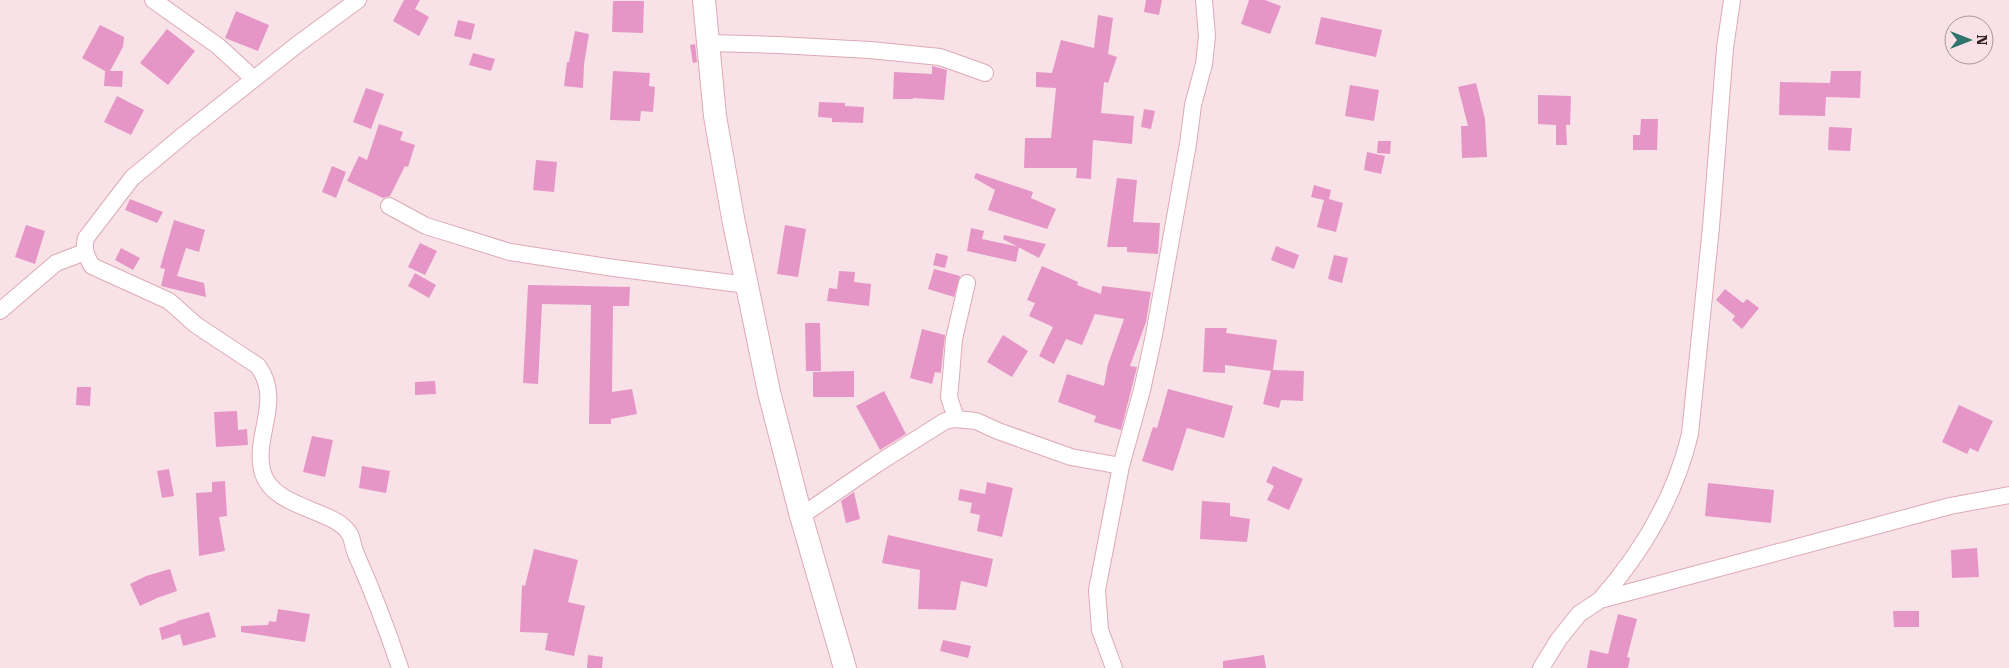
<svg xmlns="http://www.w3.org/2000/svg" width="2009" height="668" font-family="'Roboto Serif',serif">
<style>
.building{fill:#e596c7}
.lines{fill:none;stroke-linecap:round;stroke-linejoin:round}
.street-casing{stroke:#dea9b6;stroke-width:18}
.secondary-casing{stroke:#dea9b6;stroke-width:24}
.street{stroke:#fff;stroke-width:16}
.secondary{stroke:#fff;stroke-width:22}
</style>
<rect width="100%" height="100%" fill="#f8e2e7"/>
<!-- building -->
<path class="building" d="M404,0H420L415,9L429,17L419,36L393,21Z
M1146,0H1162L1159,15L1144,12Z
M1249,0H1265L1281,6L1270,34L1241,24Z
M613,1H644L643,33L612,32Z
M236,11L269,25L258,51L225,38Z
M1098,15L1113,18L1108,54L1117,57L1108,83L1104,82L1101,113L1134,116L1132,144L1093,140L1091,179L1076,178L1077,168H1024L1025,138H1051L1056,88L1036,87V72L1052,73L1061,40L1094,48Z
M1321,17L1382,30L1376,57L1315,44Z
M458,20L475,24L471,40L454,36Z
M100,25L124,37L123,47L110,71H123L122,87L104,86L105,71L82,58Z
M167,29L195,51L168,85L140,63Z
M575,31L589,34L584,64L583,88L564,86L567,62H569Z
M695,44L697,62L693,63L690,45Z
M473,53L495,59L491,71L469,65Z
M932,66L947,70L944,100L913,98V99H893L894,72L932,74Z
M613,71L650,73L649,86L655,87L653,112L641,111L640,121L610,120Z
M1831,71H1861L1860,98L1826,97L1825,116L1779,115L1780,82L1830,83Z
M1476,83L1485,119L1487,157L1462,158L1461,126H1468L1458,87Z
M1350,85L1379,90L1374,121L1345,116Z
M366,88L384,94L371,129L353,122Z
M1538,95L1571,96L1570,125H1566L1567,145H1556V125L1538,124Z
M117,96L144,110L131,135L104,122Z
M819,102L845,103V106L864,107L863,123L832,122V118L818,117Z
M1144,109L1155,111L1151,129L1141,127Z
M1641,119H1658L1657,150H1633V135H1640Z
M379,124L403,132L400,140L415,145L408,167L405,166L390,196L383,198L347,181L359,156L367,160Z
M1829,127L1852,128L1850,151L1828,150Z
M1378,141H1391L1390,154L1377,153Z
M1367,152L1385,156L1381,174L1364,170Z
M536,160L557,162L554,192L533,190Z
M332,166L346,172L336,198L322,192Z
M976,173L1033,192L1031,198L1056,209L1047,229L988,210L995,190L974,178Z
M1117,178L1137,180L1133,222L1160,223L1158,254L1127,252V247H1107Z
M1314,185L1331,190L1329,199L1343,203L1336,232L1317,227L1324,200L1311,197Z
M130,199L163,212L157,223L125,210Z
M174,220L205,230L199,252L186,248L177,276L204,283L206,297L161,286L165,269L160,268Z
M26,225L45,231L35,264L15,257Z
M785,225L806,229L798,277L777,274Z
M971,228L984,231L982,239L1019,247L1016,262L967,251Z
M1004,235L1046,244L1039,258L1003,239Z
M420,243L437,251L425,275L408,267Z
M1276,246L1299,255L1294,269L1271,260Z
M121,248L140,258L133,270L115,260Z
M936,253L948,256L945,268L933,265Z
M1334,255L1348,258L1342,283L1328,279Z
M1042,266L1078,282L1077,285L1101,294L1102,286L1151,292L1146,322L1130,366L1137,367L1121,430L1094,422L1096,416L1058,402L1067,374L1104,386L1108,364L1124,319L1095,314L1082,345L1066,339L1054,364L1039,356L1053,327L1029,316L1035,303L1027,300Z
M934,269L960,276L954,297L928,289Z
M839,271L855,272L854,282L871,284L869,306L827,301L829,288L837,289Z
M415,273L436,285L429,298L408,286Z
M528,285L630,287L629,306H613L612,392L632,389L637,414L611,419V424H589L591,305L542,304L538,384L523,383Z
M1725,289L1743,303L1747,299L1759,308L1742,329L1732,320L1735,316L1716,300Z
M805,323H820L821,371H806Z
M1205,328H1227L1226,333L1277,340L1273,370L1304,371L1303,401L1281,400L1279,408L1263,404L1271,371L1225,365V373L1203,372Z
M922,329L945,335L941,371V373L935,372L932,384L910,378Z
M1003,335L1028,351L1012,377L987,362Z
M854,371V397H813V372Z
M435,381L436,394L415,395V382Z
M77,387H91L90,406L76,405Z
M1168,389L1233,406L1224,438L1187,428L1173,471L1142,461L1153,427L1157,428Z
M884,391L906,434L880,450L856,406Z
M1959,405L1993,421L1978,452L1970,448L1967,454L1942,442Z
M237,411L238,430L247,429L248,445L216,447L214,412Z
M312,436L333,440L325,477L303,472Z
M362,466L390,471L386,493L359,488Z
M1273,466L1303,479L1289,510L1267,500L1274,486L1266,482Z
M169,469L174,496L162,498L157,471Z
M225,481L227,516L219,517L225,551L199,556L196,493L212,492V482Z
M987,482L1013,488L1002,537L977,531L980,515L970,513L972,503L958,500L960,489L985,494Z
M1708,483L1774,490L1771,523L1705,516Z
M854,492L860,519L846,523L841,501Z
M1202,501L1230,503V516L1250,519L1247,542L1200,539Z
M888,535L993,559L987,587L961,581L956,610L918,609L920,570L882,563Z
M1977,548L1979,577L1952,578L1951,550Z
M534,549L578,560L568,602L585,606L574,656L545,650L548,633L520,632L522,585L525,586Z
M170,569L177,591L157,598L140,606L130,584L146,576Z
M278,609L310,614L305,642L241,632V626L268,625L269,621L276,622Z
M1893,611H1919V627H1894Z
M209,612L216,637L183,646L180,634L162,640L159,628L177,622V621Z
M1618,614L1637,619L1627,657L1630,658L1628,668H1587L1590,650L1608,654Z
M943,640L971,646L968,658L940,651Z
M588,655L603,657L602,668H587Z
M1264,655L1266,668H1223V661Z"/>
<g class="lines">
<!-- street casing -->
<g class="street-casing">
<path id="street" d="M153,0L218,46L254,79
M358,0L298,44L186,133L132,178L86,238C83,249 86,256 92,266L169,301L196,325L258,366C283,401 254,434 262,470C271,509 333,508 349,533C353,539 353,548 356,554C373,592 387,629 400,668
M709,43L778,45L870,50L940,57L985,73
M389,206L426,226L510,252L614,268L747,285
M0,311L56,263L85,252
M956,419L949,397L951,376L954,339L967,283
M801,516L877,464L945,421L956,419L976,421L998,431L1071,457L1121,466
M1600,600C1643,551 1675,497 1690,434L1711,227L1725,48L1732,0
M1114,668L1100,630L1097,590L1121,466L1142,390L1154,335L1188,144L1193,105L1204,64L1207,36L1204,0
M1541,668L1559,639L1579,614L1600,600L1950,506L2009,495"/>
</g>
<!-- secondary casing -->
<g class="secondary-casing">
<path id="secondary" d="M704,0L715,116L733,218L769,392L801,516L845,668"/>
</g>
<!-- street -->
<use href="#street" class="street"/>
<!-- secondary -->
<use href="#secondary" class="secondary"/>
</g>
<!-- north arrow -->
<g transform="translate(1969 40) rotate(90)"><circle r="24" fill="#f8e2e7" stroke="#aa959a"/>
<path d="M0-4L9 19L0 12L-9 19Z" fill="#2f756b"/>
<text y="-8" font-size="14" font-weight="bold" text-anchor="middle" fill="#362227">N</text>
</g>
</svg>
